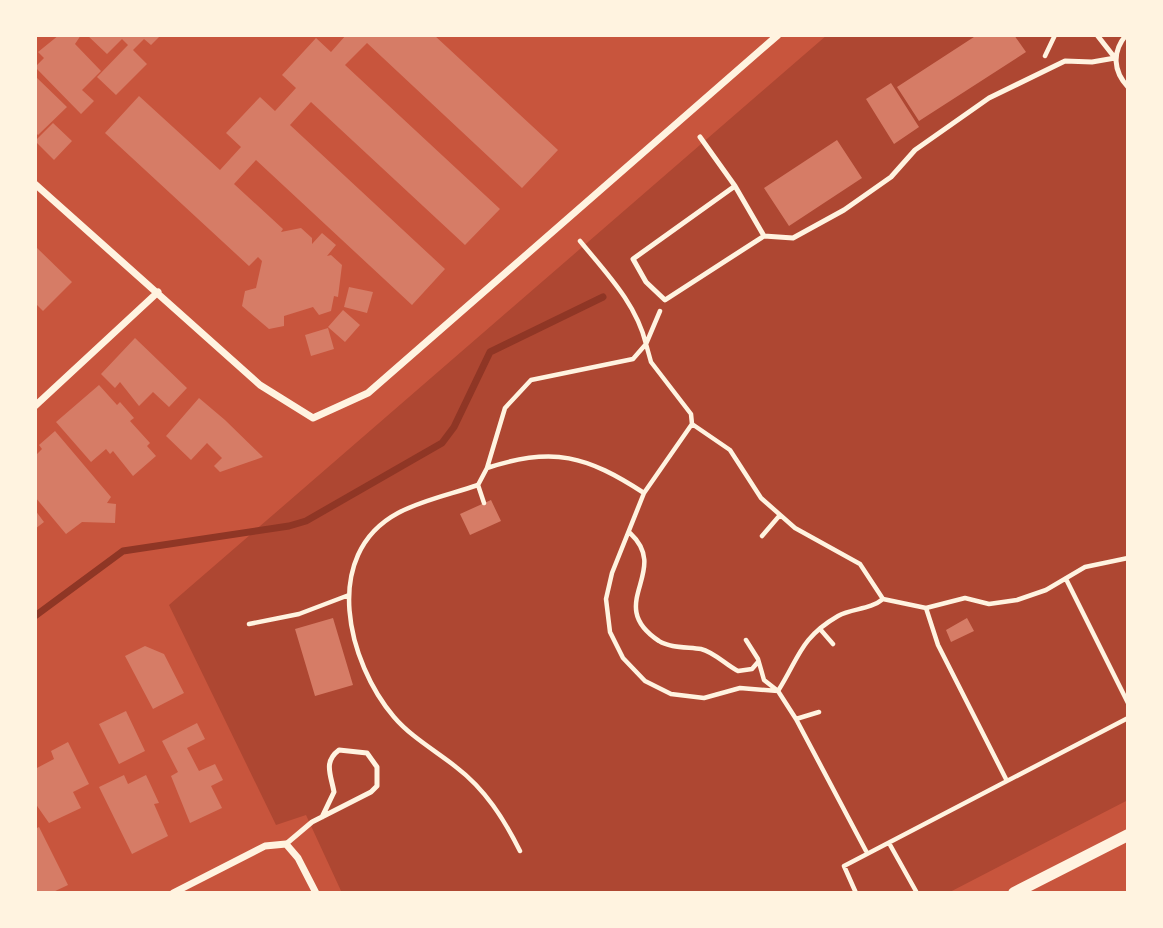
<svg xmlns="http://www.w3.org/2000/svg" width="1163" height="928" font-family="Rubik,sans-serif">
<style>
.green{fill:#ae4732}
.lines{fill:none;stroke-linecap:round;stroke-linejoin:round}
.stream{stroke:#8f3625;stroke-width:7}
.building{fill:#d67c66}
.path{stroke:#fff3e0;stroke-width:4.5}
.service{stroke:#fff3e0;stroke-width:5}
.minor{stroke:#fff3e0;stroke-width:7}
.tertiary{stroke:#fff3e0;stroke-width:12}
</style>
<rect width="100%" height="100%" fill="#c8553d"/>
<!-- green -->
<path class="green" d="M827,35H1128V800L948,893H342L306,815L276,825L169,605Z"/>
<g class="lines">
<!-- stream -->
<path class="stream" d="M35,616L123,551L289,526L306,521L442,443L454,427L490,352L603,297"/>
</g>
<!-- building -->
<path class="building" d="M59,35H81L75,44L101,71L82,90L94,101L81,114L35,67L44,58L38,52Z
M87,35H161L151,45L144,39L133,50L147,64L116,95L97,77L128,45L122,39L107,54Z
M346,35H434L558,150L522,188L367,43L345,65L500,209L465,245L311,102L290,125L445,269L412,305L256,160L234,184L283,229L281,232L301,228L312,238V244L322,233L336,245L327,256L331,255L342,265L338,297L334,296L331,311L319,315L313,307L284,316V326L269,329L242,306L245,291L256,288L262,261L258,257L249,266L105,133L139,96L220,170L241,147L226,133L260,97L275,111L296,88L282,75L316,38L331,52Z
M977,35H1014L1026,52L919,121L897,87Z
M35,76L67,107L38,135L35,132Z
M891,83L919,127L894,144L866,99Z
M53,123L72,141L54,160L35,141Z
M837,140L862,178L789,226L764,188Z
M35,246L72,282L43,311L35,303Z
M349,287L373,292L367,313L344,307Z
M343,310L360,325L345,342L328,327Z
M328,328L334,349L311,356L305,335Z
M135,338L187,388L169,407L153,392L139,406L120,382L115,388L101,374Z
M99,385L117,405L120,402L134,418L130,421L150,443L147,446L156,456L133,476L113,451L110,454L106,449L91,462L56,422Z
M199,398L225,420L263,457L220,472L214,466L222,458L207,443L191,460L166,436Z
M55,431L111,497L107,503L116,504L115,523L82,522L66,534L35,497V456L42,449L39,445Z
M491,500L501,521L470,535L460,514Z
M35,510L44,522L35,529Z
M333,618L353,685L315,696L295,629Z
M967,618L974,631L951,642L946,630Z
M145,646L164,654L184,693L153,709L125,656Z
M126,711L145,751L119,764L99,724Z
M197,723L205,739L187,748L199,771L215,764L223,780L211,786L222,808L190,823L171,776L178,772L162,741Z
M68,742L89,784L73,792L81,808L49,823L35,803V769L54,759L51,751Z
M124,775L128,784L146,775L159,803L154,804L168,836L132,854L99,787Z
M39,827L68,885L51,893H35V829Z"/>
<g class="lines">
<!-- path -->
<path class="path" d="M1045,56L1055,35
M660,311L646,344L651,362L691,414L692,424L644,493L612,573L606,599L610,632L623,658L645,681L671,694L704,698L740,688L778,691C799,658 800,638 838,616C852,608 870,610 883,599L860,564L795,528L761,498L730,450L692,424
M487,468L505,408L531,380L633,359L646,344C636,303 606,273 580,241
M478,485C452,494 422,500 398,513C320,555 348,663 394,717C411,737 436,751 456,767C485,789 504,819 520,851
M484,503L478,485L487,468C553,446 587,456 644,493
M630,533C672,572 603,604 659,641C669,648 689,647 701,649C714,652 726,665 738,671L752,669L758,662
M762,536L780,515
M1066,579L1128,703
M883,599L926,608
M249,624L299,614L349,595
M820,629L833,644
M746,640L758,659L764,680L778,691L796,719L866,851
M796,719L819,712
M1007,781L938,645L926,608L965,598L989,604L1017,600L1046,590L1085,567L1128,558
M889,843L917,893
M856,893L844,866L1128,718"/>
<!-- service -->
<path class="service" d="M1126,35C1112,52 1113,71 1128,87
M700,137L735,186L764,236
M735,186L633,259L646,282L665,300L764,236L793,238L844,210L891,177L915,150L989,98L1065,61L1092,62L1115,58L1097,35
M286,844L312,822L371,792L377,786V767L367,753L339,750C323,762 331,775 334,792L322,817"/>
<!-- minor -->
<path class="minor" d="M35,184L260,385L313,418L368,393L778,35
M35,406L158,292
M173,893L265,846L286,844L298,858L316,893"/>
<!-- tertiary -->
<path class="tertiary" d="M1014,893L1128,835"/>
</g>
<!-- border -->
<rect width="1163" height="928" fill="none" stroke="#fff3e0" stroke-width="74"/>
</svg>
